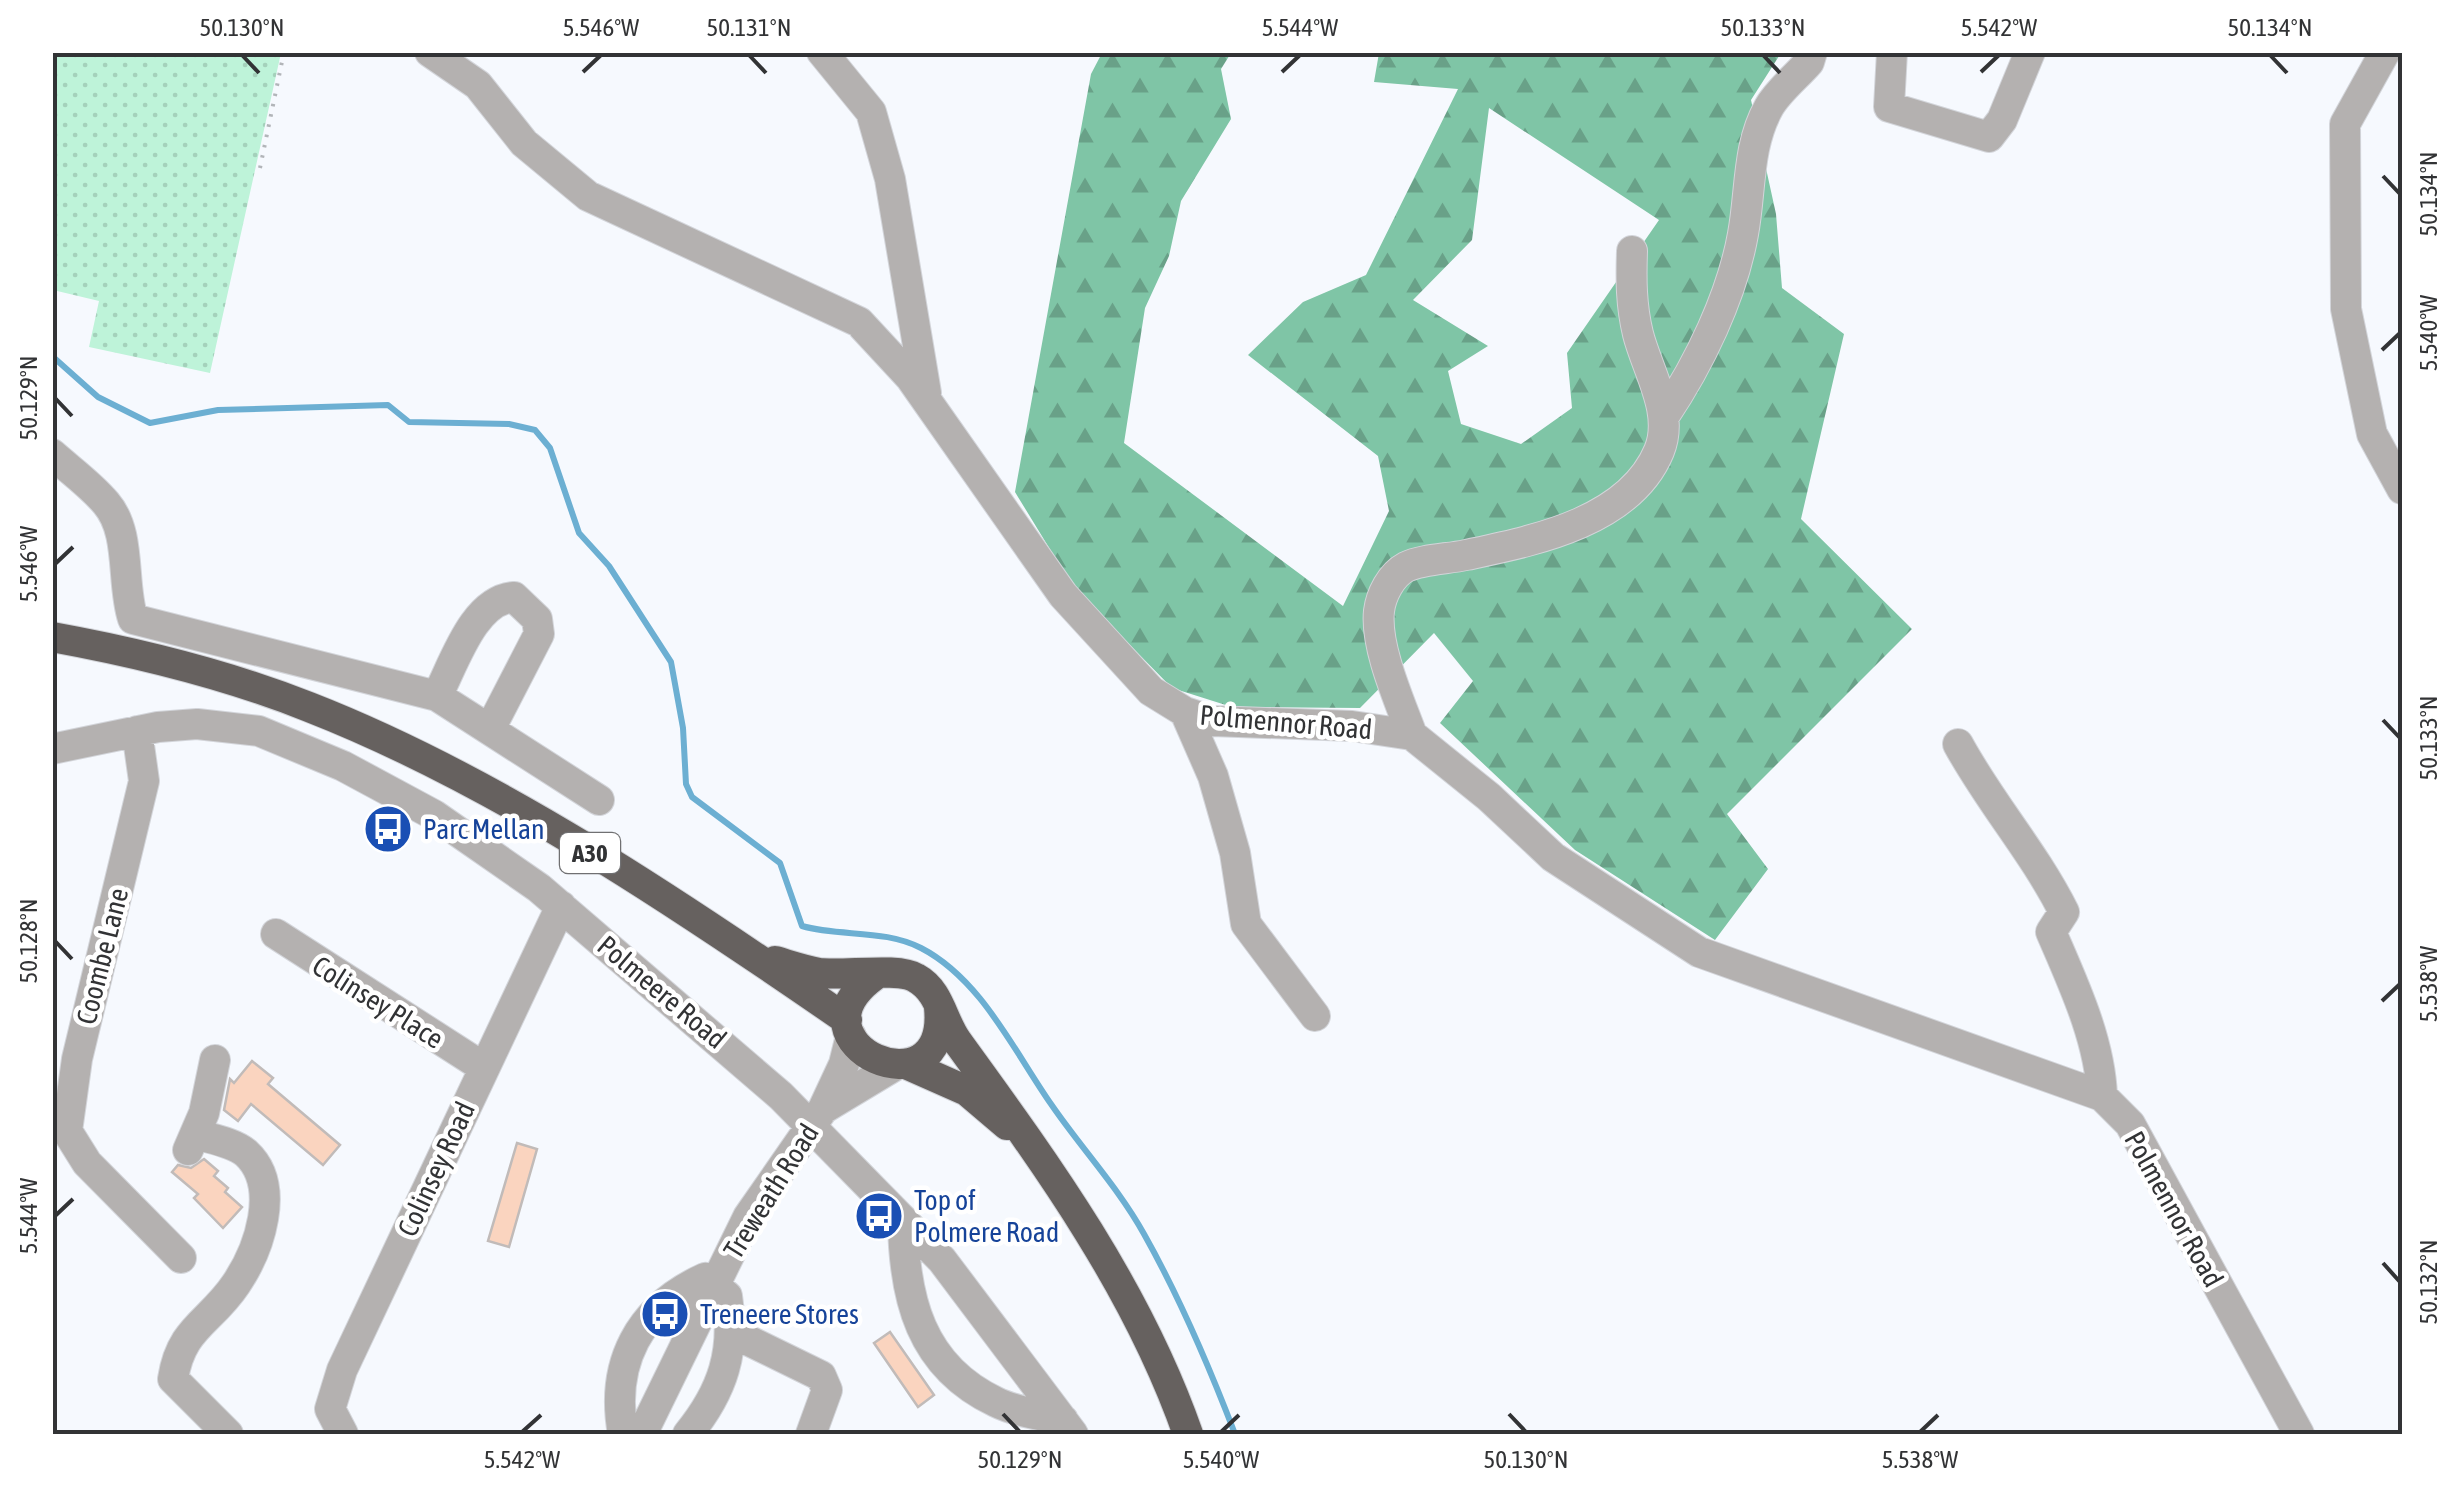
<svg xmlns="http://www.w3.org/2000/svg" width="2455" height="1487" font-family="'Asap Condensed',sans-serif">
<style>
.green{fill:url(#green-dots)}
.forest{fill:url(#forest-firs);fill-rule:evenodd}
.lines{fill:none;stroke-linecap:round;stroke-linejoin:round}
.stream{stroke:#6cafd2;stroke-width:6}
.building{fill:#fad4bf;stroke:#c1bbb9;stroke-width:2.5}
.minor-casing{stroke:#d3d5da;stroke-width:32}
.highway-casing{stroke:#d3d5da;stroke-width:32}
.path{stroke:#b2b5b9;stroke-width:4;stroke-dasharray:2.5 8;stroke-linecap:butt}
.minor{stroke:#b4b1b0;stroke-width:30}
.highway{stroke:#66615f;stroke-width:30}
.ticks{fill:none;stroke:#323335;stroke-width:4}
.labels{text-anchor:middle;dominant-baseline:central;stroke-width:9;stroke-linejoin:round;paint-order:stroke}
.shield{fill:#fff;stroke:#707072;stroke-width:2.5}
.shield-label{font-size:25px;font-weight:bold;fill:#323335}
.street-label{font-size:28px;fill:#323335;stroke:#fff}
.transit-label{font-size:28px;fill:#164399;stroke:#fff;text-anchor:start}
.neatline{fill:none;stroke:#323335;stroke-width:4}
.ticks-label{font-size:25px;text-anchor:middle;fill:#323335}
</style>
<defs>
<pattern id="green-dots" width="8" height="8" patternUnits="userSpaceOnUse" patternTransform="scale(2.5)"><rect width="8" height="8" fill="#bef3d9"/><path d="M2 2h.1M6 6h.1" fill="none" stroke="#a4d1bb" stroke-width="1.8" stroke-linecap="round"/></pattern>
<pattern id="forest-firs" width="22" height="20" patternUnits="userSpaceOnUse" patternTransform="scale(2.5)"><rect width="22" height="20" fill="#7fc5a6"/><path d="M5 1l3.5 6h-7zM16 11l3.5 6h-7z" fill="#69a188"/></pattern>
</defs>
<rect width="100%" height="100%" fill="#f6f9fe"/>
<!-- green -->
<path class="green" d="M53,52L281,53L210,373L89,347L99,301L53,290Z"/>
<!-- forest -->
<path class="forest" d="M1622,52L1781,53L1751,100L1776,214L1782,288L1844,334L1801,519L1912,629L1727,814L1768,869L1715,940L1575,850L1440,723L1473,681L1434,633L1360,708L1232,707L1172,688L1073,587L1015,492L1091,74L1102,53H1231L1221,69L1231,119L1181,201L1169,256L1145,308L1124,443L1343,606L1389,511L1378,456L1248,355L1303,302L1366,275L1458,89L1374,82L1379,53ZM1489,108L1659,220L1567,353L1572,408L1521,444L1461,424L1448,371L1488,346L1413,300L1472,240Z"/>
<g class="lines">
<!-- stream -->
<path class="stream" d="M52,356L98,397L150,423L218,410L388,405L409,422L509,424L535,430L550,448L579,533L609,566L671,662L683,728L686,784L692,797L780,863L802,926C840,937 885,929 921,948C981,979 1014,1051 1051,1104C1081,1148 1118,1187 1144,1234C1180,1298 1209,1366 1235,1434"/>
</g>
<!-- building -->
<path class="building" d="M252,1061L273,1078L268,1084L340,1145L323,1165L251,1104L238,1121L224,1110L230,1079L234,1083Z
M517,1143L537,1149L509,1247L488,1241Z
M204,1159L218,1171L214,1176L228,1188L225,1192L242,1207L223,1228L194,1198L198,1194L172,1172L178,1165L191,1168Z
M890,1332L934,1395L918,1407L874,1343Z"/>
<g class="lines">
<!-- minor casing -->
<g class="minor-casing">
<path id="minor" d="M430,52L478,85L524,143L588,196L859,322L910,377L1063,595L1151,691L1185,712L1212,721L1352,726L1412,735L1489,797L1553,857L1699,952L2102,1096L2130,1124L2299,1434
M822,52L871,112L890,179L926,393
M1892,52L1889,107L1989,137L2002,120L2030,52
M2385,52L2345,124L2346,309L2372,434L2402,489
M1664,416C1699,364 1732,296 1743,234C1751,191 1747,146 1769,107C1778,91 1797,76 1809,62L1812,52
M52,454C70,470 91,485 106,503C132,533 121,583 133,619L437,696L599,800
M437,696C454,664 473,600 514,597L537,619L539,634L491,727
M1185,712L1213,776L1235,853L1246,924L1315,1016
M137,731L144,781L77,1059L67,1131L87,1163L181,1258
M1412,735C1400,702 1375,647 1379,611C1381,595 1391,575 1406,567C1422,559 1448,559 1466,555C1532,541 1629,523 1659,451C1675,413 1647,370 1638,334C1631,305 1631,279 1632,251
M1958,744C1990,803 2034,852 2064,912L2051,932C2073,983 2100,1040 2102,1096
M52,749L158,727L197,724L259,731L343,766L434,815L539,888L781,1096L942,1260L1073,1434
M276,934L483,1067
M823,1109L896,1065
M195,1134C211,1139 233,1142 246,1153C282,1186 259,1250 236,1284C210,1323 181,1327 173,1379L228,1434
M188,1150L204,1113L215,1060
M903,1221C904,1298 920,1366 996,1402C1016,1412 1042,1415 1063,1420
M733,1333L821,1376L827,1390L811,1434
M343,1434L330,1409L342,1370L561,906
M623,1434C610,1363 639,1308 705,1278L727,1296C736,1351 723,1391 688,1434
M642,1434L748,1217L823,1109L844,1064L851,1036"/>
</g>
<!-- highway casing -->
<g class="highway-casing">
<path id="highway" d="M52,637C140,653 226,674 309,707C496,780 682,906 847,1020
M775,961C789,965 804,970 819,973C845,976 898,967 916,978C940,991 942,1020 957,1041C1047,1165 1137,1288 1188,1434
M874,976C781,1044 950,1118 939,1007
M906,1064L967,1091L1007,1125"/>
</g>
<!-- path -->
<path class="path" d="M260,168L284,52"/>
<!-- minor -->
<use href="#minor" class="minor"/>
<!-- highway -->
<use href="#highway" class="highway"/>
</g>
<!-- ticks -->
<path class="ticks" d="M242,55L259,73M749,55L766,73M1763,55L1780,73M2270,55L2287,73M583,72L601,55M1282,72L1300,55M1981,72L1999,55M2383,176L2400,194M2382,350L2400,333M55,398L72,416M55,564L73,547M2383,720L2400,738M55,941L72,959M2382,1001L2400,984M55,1216L73,1199M2383,1263L2400,1282M1003,1414L1020,1432M1509,1414L1526,1432M522,1432L541,1415M1221,1432L1239,1415M1920,1432L1938,1415"/>
<!-- icons -->
<defs>
<g id="bus-disc" transform="scale(2.5)"><circle r="9.5" fill="#1a4fb4" stroke="#fff"/><path d="M-5-6H5V4H4V6H2V4H-2V6H-4V4H-5ZM-3.5-4V0h7V-4ZM-3.5 1.2v1.5H-2V1.2ZM2 1.2v1.5H3.5V1.2Z" fill="#fff"/></g>
</defs>
<g fill-rule="evenodd">
<use href="#bus-disc" x="388" y="829"/>
<use href="#bus-disc" x="879" y="1216"/>
<use href="#bus-disc" x="665" y="1314"/>
</g>
<g class="labels">
<!-- shield labels -->
<rect class="shield" x="560" y="833" width="60" height="40" rx="8"/>
<g class="shield-label">
<text x="590" y="853">A30</text>
</g>
<!-- street labels -->
<g class="street-label">
<text transform="translate(1286 722) rotate(5)">Polmennor Road</text>
<text transform="translate(102 956) rotate(-76)">Coombe Lane</text>
<text transform="translate(662 992) rotate(40)">Polmeere Road</text>
<text transform="translate(378 1002) rotate(32)">Colinsey Place</text>
<text transform="translate(436 1169) rotate(-65)">Colinsey Road</text>
<text transform="translate(771 1191) rotate(-58)">Treweath Road</text>
<text transform="translate(2174 1209) rotate(61)">Polmennor Road</text>
</g>
<!-- transit labels -->
<g class="transit-label">
<text x="423" y="829">Parc Mellan</text>
<text x="914" y="1200">Top of<tspan x="914" dy="32">Polmere Road</tspan></text>
<text x="700" y="1314">Treneere Stores</text>
</g>
</g>
<!-- border -->
<rect width="2455" height="1487" fill="none" stroke="#ffffff" stroke-width="110"/>
<rect x="55" y="55" width="2345" height="1377" class="neatline"/>
<g class="ticks-label">
<text x="242" y="36">50.130°N</text>
<text x="601" y="36">5.546°W</text>
<text x="749" y="36">50.131°N</text>
<text x="1300" y="36">5.544°W</text>
<text x="1763" y="36">50.133°N</text>
<text x="1999" y="36">5.542°W</text>
<text x="2270" y="36">50.134°N</text>
<text transform="translate(2428 194) rotate(-90)" y="9">50.134°N</text>
<text transform="translate(2428 333) rotate(-90)" y="9">5.540°W</text>
<text transform="translate(28 398) rotate(-90)" y="9">50.129°N</text>
<text transform="translate(28 564) rotate(-90)" y="9">5.546°W</text>
<text transform="translate(2428 738) rotate(-90)" y="9">50.133°N</text>
<text transform="translate(28 941) rotate(-90)" y="9">50.128°N</text>
<text transform="translate(2428 984) rotate(-90)" y="9">5.538°W</text>
<text transform="translate(28 1216) rotate(-90)" y="9">5.544°W</text>
<text transform="translate(2428 1282) rotate(-90)" y="9">50.132°N</text>
<text x="522" y="1468">5.542°W</text>
<text x="1020" y="1468">50.129°N</text>
<text x="1221" y="1468">5.540°W</text>
<text x="1526" y="1468">50.130°N</text>
<text x="1920" y="1468">5.538°W</text>
</g>
</svg>
